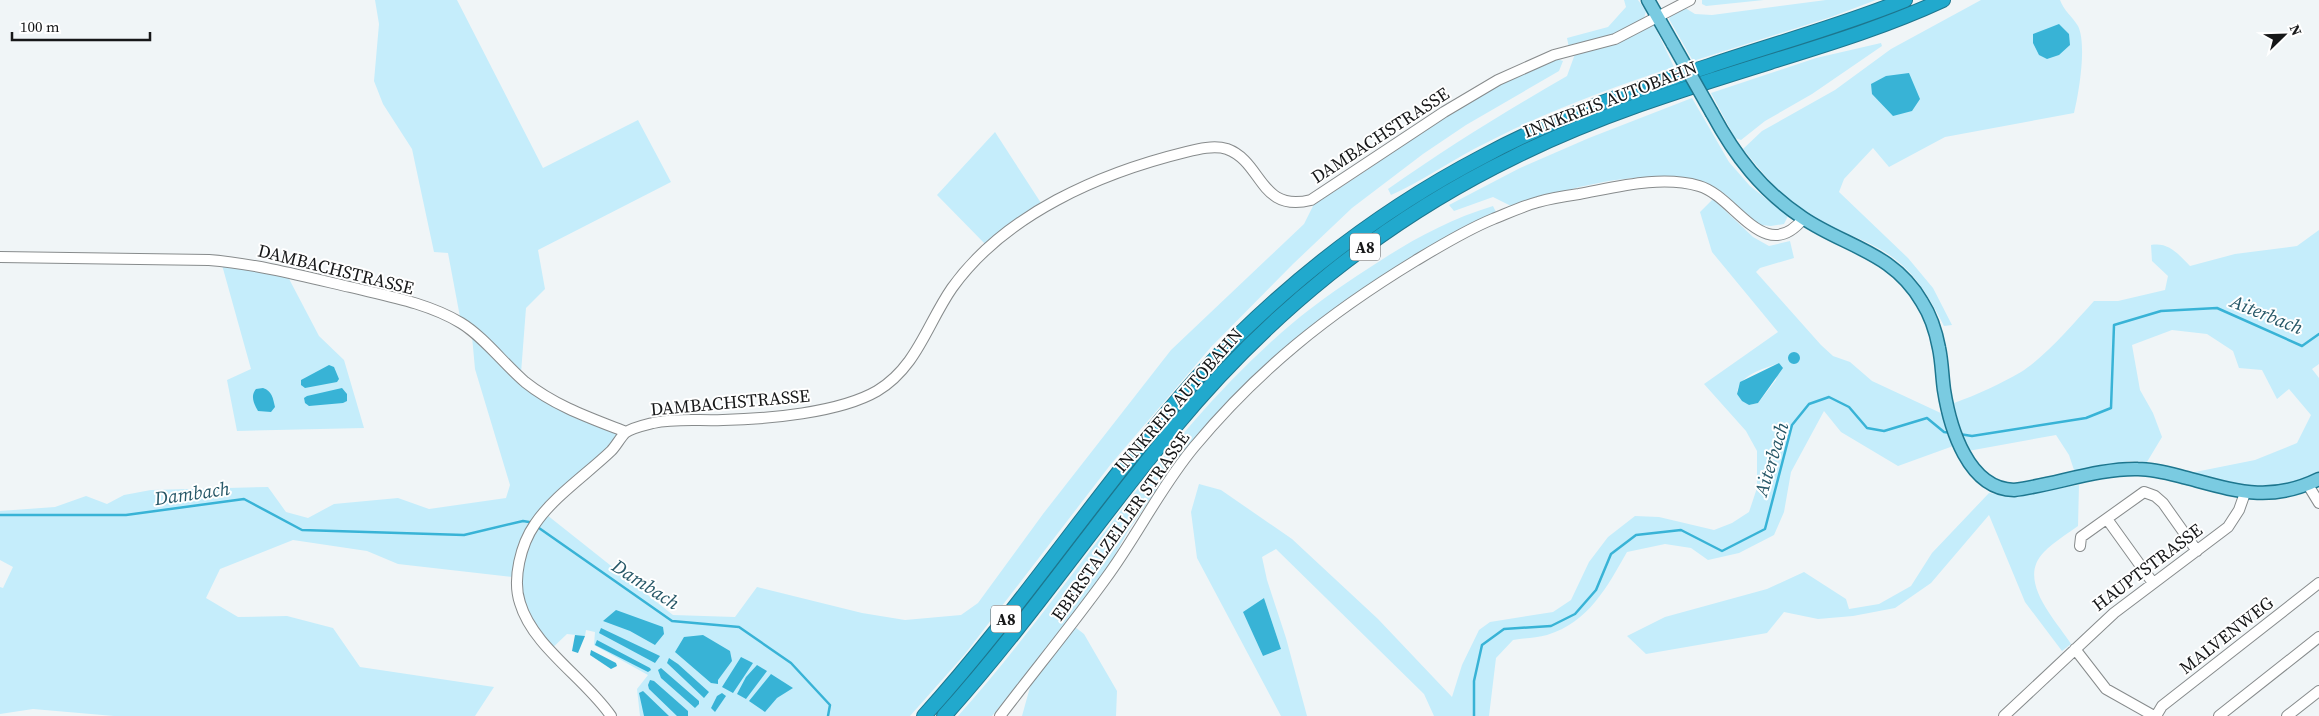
<svg xmlns="http://www.w3.org/2000/svg" width="2319" height="716" font-family="'Source Serif 4',serif">
<style>
.green{fill:#c5edfb;fill-rule:evenodd}
.water{fill:#38b3d6}
.lines{fill:none;stroke-linecap:round;stroke-linejoin:round}
.stream{stroke:#38b3d6;stroke-width:2.5}
.minor-casing{stroke:#878b8c;stroke-width:12}
.major-casing{stroke:#1d768e;stroke-width:15}
.highway-casing{stroke:#1d768e;stroke-width:16}
.minor{stroke:#fff;stroke-width:10}
.major{stroke:#7acbe1;stroke-width:12}
.highway{stroke:#21a9cd;stroke-width:14}
.major-bridge-casing{stroke:#1d768e;stroke-width:15;stroke-linecap:butt}
.major-bridge{stroke:#7acbe1;stroke-width:12}
.labels{text-anchor:middle;dominant-baseline:central;stroke-width:4;stroke-linejoin:round;paint-order:stroke}
.shield{fill:#fff;stroke:#5c5d5d;stroke-width:1}
.shield-label{font-size:16px;font-weight:bold;fill:#161718}
.street-label{font-size:18px;fill:#161718;stroke:#fff}
.water-label{font-size:19px;font-style:italic;fill:#275868;stroke:#fff}
</style>
<rect width="100%" height="100%" fill="#f0f5f7"/>
<!-- green -->
<path class="green" d="M375,0H457L543,168L638,120L671,182L538,250L545,289L526,308L521,373L460,317L448,253L434,252L412,149L383,104L374,81L379,24Z
M1624,0H1638L1646,11L1644,19L1610,37L1569,48L1567,38L1608,27L1626,7Z
M1702,0H1764L1706,6L1702,4Z
M1826,0H1876L1831,17L1693,61L1669,19L1672,13L1682,6L1695,14L1712,15Z
M1981,0H2060C2064,11 2072,16 2078,26C2087,44 2079,93 2074,113L1945,137L1889,167L1873,148L1844,179L1839,192L1908,258L1933,288L1952,325L1944,326C1928,294 1910,264 1876,247C1855,235 1831,229 1810,217C1783,200 1763,173 1743,149L1762,131L1835,90L1891,49Z
M1654,25L1674,67C1606,89 1538,115 1474,149C1446,164 1420,182 1391,195L1388,189C1446,148 1506,111 1567,76L1575,54L1616,44Z
M1881,43L1882,46L1812,94L1765,121L1741,140L1735,138L1711,93L1816,58Z
M1557,59L1563,61L1559,71L1466,125L1423,154L1352,208L1293,264L1211,347L1111,464L965,654L910,716H640L637,689L648,675L594,645L595,632L586,630L585,636L567,634L547,653L519,615L513,577L398,564L367,551L293,540L220,569L206,598L238,617L287,616L333,628L360,667L494,687L475,716H114L33,709L0,714V587L3,588L13,567L0,560V511L55,507L86,496L107,504L124,495L151,490L268,487L286,512L308,518L334,504L398,498L429,509L506,498L510,485L475,369L472,336L534,392L573,416L629,436L547,515L673,615L735,617L757,587L862,613L905,620L961,615L978,603L1043,514L1171,350L1304,224L1314,204C1395,156 1466,90 1557,59Z
M1692,98L1729,162L1750,186L1788,216L1784,224L1771,226L1752,224C1743,214 1732,198 1720,191C1662,159 1570,189 1511,206L1493,197L1454,211L1449,205L1520,168L1589,138Z
M995,132L1041,203L987,246L937,195Z
M1713,199L1753,237L1769,246L1790,241L1794,258L1760,268L1756,272L1821,345L1833,356L1850,362L1872,381L1945,415L1956,445L1898,466L1841,432L1824,411L1791,472L1784,512L1774,535L1739,553L1708,560L1691,548L1665,544L1627,552C1607,587 1589,622 1547,635C1536,638 1524,638 1513,640L1496,658L1489,716H1434L1424,694L1276,549L1262,557L1267,580L1286,638L1307,716H1281L1197,558L1191,512L1199,484L1221,490L1292,539L1378,619L1452,697L1462,665L1479,630L1490,622L1553,612L1571,600L1589,562L1608,537L1635,516L1659,517L1714,530L1732,523L1749,512L1757,488V451L1746,431L1704,384L1778,332L1712,252L1700,212ZM1779,363L1776,380L1758,403L1749,405L1737,394C1738,375 1763,369 1779,363ZM1264,598L1281,649L1263,656L1244,613Z
M1493,206L1497,214L1427,249L1372,282L1321,319L1256,373L1166,476L1128,531L1103,576L1069,623L992,716H958C1069,592 1155,444 1281,333C1308,309 1338,288 1369,268C1408,242 1447,220 1493,206Z
M2319,230V364L2312,369L2319,378V475L2284,488L2246,489L2190,473L2255,460L2297,443L2311,415L2289,389L2277,399L2262,370L2239,368L2233,351L2207,334L2172,330L2132,345L2140,390L2153,413L2162,437L2147,462L2129,461L2075,473L2069,455L2056,435L1968,451L1959,425L1954,403C1977,395 2000,384 2021,372C2045,357 2074,323 2094,301H2118L2165,290L2168,276L2152,261L2151,245C2169,242 2178,254 2190,266L2235,254L2297,246Z
M222,265L287,275L319,336L344,360L364,428L237,431L227,380L251,369Z
M2079,485L2078,526C2067,534 2054,542 2044,552C2016,580 2055,619 2071,644L2062,651L2025,602L1989,515L1931,583L1895,608L1853,616L1818,619L1784,612L1767,633L1646,654L1627,636L1665,617L1767,589L1804,572L1846,599L1849,609L1879,604L1911,586L1932,553L1989,493L2009,496Z
M1075,627L1084,634L1117,691L1116,716H1022L1032,680Z"/>
<!-- water -->
<path class="water" d="M2059,24L2069,34L2070,45L2059,55L2047,59L2039,55L2033,43V34Z
M1909,73L1920,99L1912,111L1893,116L1872,94L1871,84L1886,76Z
M1788 358a6 6 0 1 1 12 0a6 6 0 1 1-12 0Z
M1779,363L1783,368L1758,403L1749,405L1742,401L1737,394L1740,382Z
M329,365L334,367L339,379L337,382L305,388L301,385V380Z
M263,388C272,391 273,398 275,407L271,412L258,411C254,404 250,396 256,389Z
M342,388L347,394V401L343,403L309,406L305,403L304,398L307,396Z
M1264,598L1281,649L1263,656L1243,612Z
M616,610L663,627L664,634L655,645L630,631L603,621Z
M601,628L660,656L655,663L599,633Z
M575,635L585,636L578,653L572,651Z
M703,635L730,651L732,661L718,680V684L711,683L675,652L684,637Z
M597,640L650,668L651,670L648,672L595,645Z
M591,650L616,663L617,666L611,669L590,655Z
M741,657L753,663L733,693L722,687Z
M669,658L678,664L709,692L704,698L667,663Z
M757,665L767,671L746,699L737,694L746,677Z
M661,668L699,701V704L695,708L661,678L658,670Z
M771,674L793,688L777,698L765,712L749,701Z
M650,680L654,681L688,711V716H677L649,689L648,685Z
M643,691L669,716H644L639,693Z
M722,693L726,696L715,712L711,708L717,696Z"/>
<g class="lines">
<!-- stream -->
<path class="stream" d="M1959,434L1972,436L2086,418L2111,408L2114,325L2161,311L2217,308L2302,346L2319,334
M0,515H126L244,499L302,530L464,535L523,521L529,522
M539,528L672,621L739,627L791,663L830,705L828,716
M1474,716V681L1482,645L1504,629L1551,626L1575,614L1596,590L1611,554L1636,535L1681,530L1722,551L1765,529L1792,425L1809,404L1829,397L1849,407L1867,428L1884,431L1927,418L1944,432L1951,433"/>
<!-- minor casing -->
<g class="minor-casing">
<path id="minor" d="M0,257L209,260C257,264 303,276 350,287C387,296 428,303 461,323C484,337 504,364 525,382C555,406 590,418 626,432
M2308,485L2319,503
M2107,519L2153,583
M2080,546L2081,537L2144,492L2155,496L2163,503L2197,551
M2075,649L2106,689L2154,716
M611,716C585,678 533,647 520,603C512,579 521,544 535,524C553,497 587,474 611,451C616,446 620,438 625,433C631,428 645,425 653,423C676,418 700,421 723,420C767,419 839,413 877,391C917,367 927,324 952,288C1005,214 1100,173 1186,152C1198,149 1214,145 1227,149C1263,162 1259,213 1311,200L1444,112L1498,80L1554,55L1615,39L1690,0
M1000,716C1035,670 1072,625 1106,578C1137,536 1160,488 1194,447C1259,369 1328,314 1415,261C1440,246 1466,230 1493,219C1508,213 1523,206 1538,202C1551,198 1565,196 1579,194C1617,187 1661,175 1699,186C1735,196 1764,266 1803,219
M2004,716L2114,613L2228,527L2239,510L2245,493
M2156,716L2162,706L2319,583
M2219,716L2319,637
M2287,716L2319,691"/>
</g>
<!-- major casing -->
<g class="major-casing">
<path id="major" d="M1648,0L1673,44
M1712,113C1735,156 1762,191 1803,218C1846,247 1893,252 1922,302C1931,316 1936,332 1939,348C1942,362 1942,376 1944,390C1950,428 1968,489 2014,490C2054,485 2099,468 2138,469C2155,469 2171,474 2187,478C2236,491 2270,503 2319,479"/>
</g>
<!-- highway casing -->
<g class="highway-casing">
<path id="highway" d="M924,716C1021,609 1100,487 1196,379C1278,290 1375,213 1482,157C1554,118 1631,91 1709,66C1774,44 1841,26 1905,0
M944,716C1026,625 1095,523 1174,428C1267,315 1382,221 1514,157C1596,116 1683,89 1770,62C1828,44 1887,26 1943,0"/>
</g>
<!-- minor -->
<use href="#minor" class="minor"/>
<!-- major -->
<use href="#major" class="major"/>
<!-- highway -->
<use href="#highway" class="highway"/>
<!-- major-bridge casing -->
<g class="major-bridge-casing">
<path id="major-bridge" d="M1673,44L1712,113"/>
</g>
<!-- major-bridge -->
<use href="#major-bridge" class="major-bridge"/>
</g>
<g class="labels">
<!-- shield labels -->
<g class="shield">
<rect x="1350" y="233.5" width="30" height="27" rx="4"/>
<rect x="991" y="605.5" width="30" height="27" rx="4"/>
</g>
<g class="shield-label">
<text x="1365" y="247">A8</text>
<text x="1006" y="619">A8</text>
</g>
<!-- street labels -->
<g class="street-label">
<text transform="translate(1610 99) rotate(-21)">INNKREIS AUTOBAHN</text>
<text transform="translate(1380 135) rotate(-33)">DAMBACHSTRASSE</text>
<text transform="translate(336 269) rotate(14)">DAMBACHSTRASSE</text>
<text transform="translate(1178 400) rotate(-49)">INNKREIS AUTOBAHN</text>
<text transform="translate(730 402) rotate(-5)">DAMBACHSTRASSE</text>
<text transform="translate(1120 526) rotate(-55)">EBERSTALZELLER STRASSE</text>
<text transform="translate(2147 567) rotate(-37)">HAUPTSTRASSE</text>
<text transform="translate(2226 635) rotate(-38)">MALVENWEG</text>
</g>
<!-- water labels -->
<g class="water-label">
<text transform="translate(2267 314) rotate(22)">Aiterbach</text>
<text transform="translate(1771 459) rotate(-73)">Aiterbach</text>
<text transform="translate(192 493) rotate(-8)">Dambach</text>
<text transform="translate(646 584) rotate(33)">Dambach</text>
</g>
</g>
<!-- north arrow -->
<g transform="translate(2284 35) rotate(67)" stroke="#ffffff" stroke-width="4" paint-order="stroke">
<path d="M0-4L9 19L0 12L-9 19Z" fill="#161718"/>
<text y="-8" font-size="14" font-weight="bold" text-anchor="middle" fill="#161718">N</text>
</g>
<!-- scale -->
<path d="M12 32v8h138v-8" fill="none" stroke="#161718" stroke-width="2.5"/>
<text x="20" y="32" font-size="15" fill="#161718" stroke="#ffffff" stroke-width="4" paint-order="stroke">100 m</text>
</svg>
